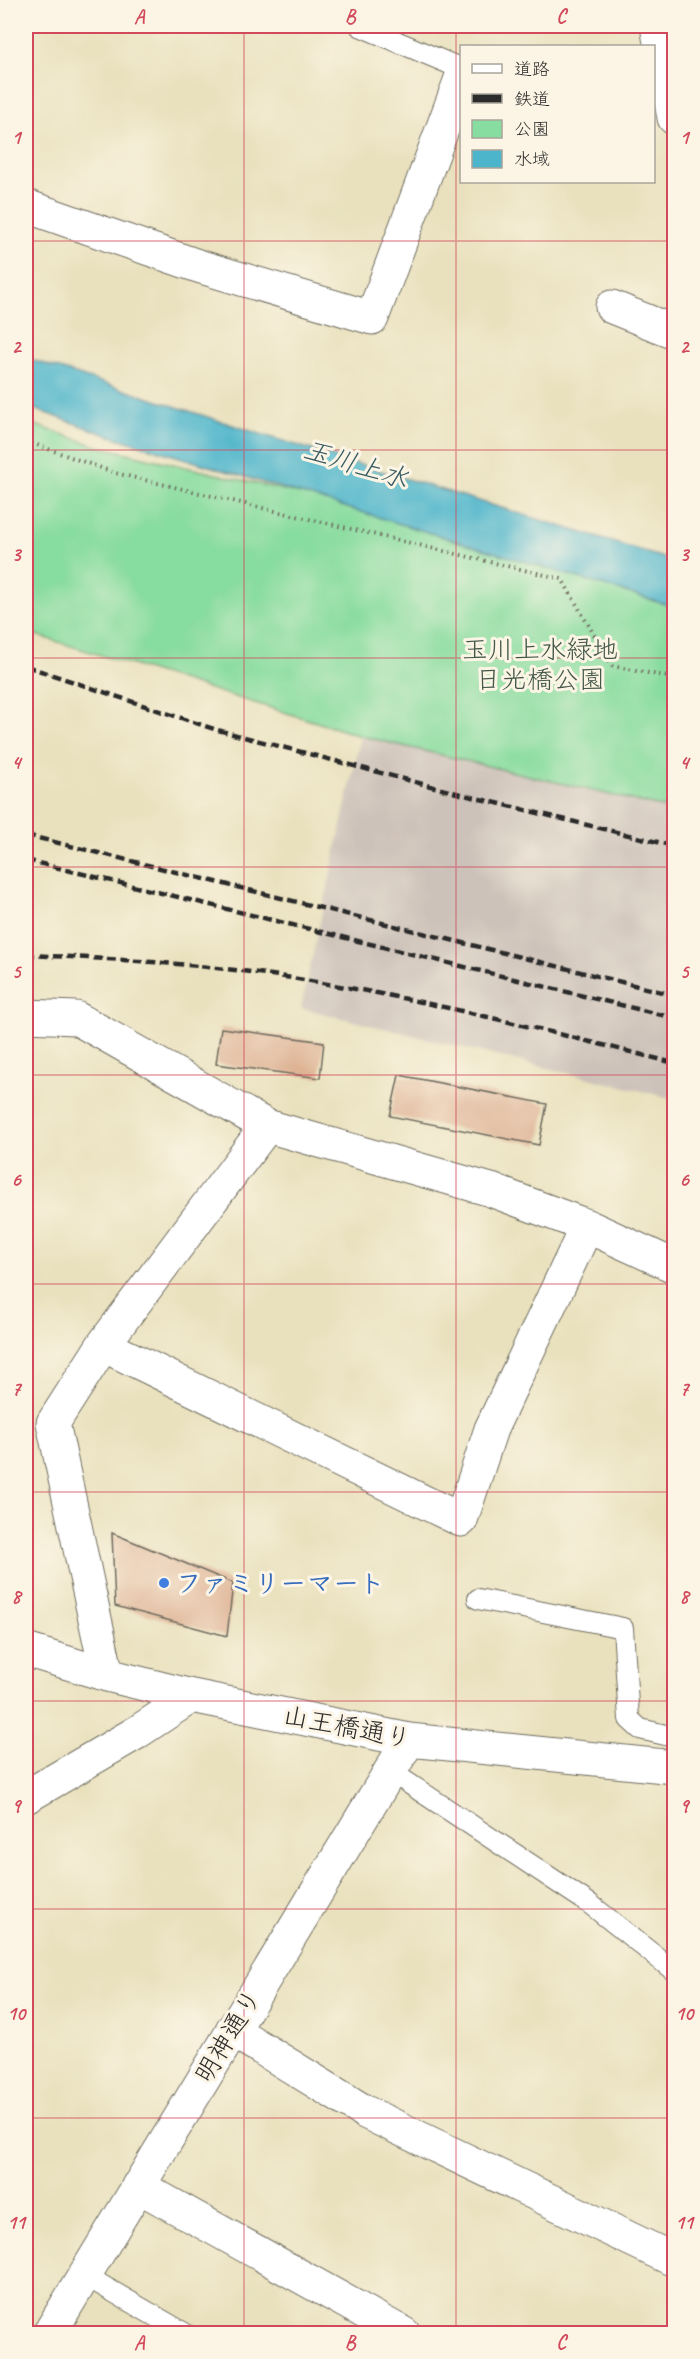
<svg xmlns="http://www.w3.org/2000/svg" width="700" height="2359" font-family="Caveat,'Klee One',sans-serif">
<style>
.industrial{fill:#cdc2b9}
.green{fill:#87dc9f;stroke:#598465;stroke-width:1.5}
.water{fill:#4db5cb;stroke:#3c707b;stroke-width:1.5}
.building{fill:#deb394}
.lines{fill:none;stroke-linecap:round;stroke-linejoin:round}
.lane-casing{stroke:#6e6b5e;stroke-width:22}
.street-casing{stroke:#6e6b5e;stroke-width:35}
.path{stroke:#6e6b5e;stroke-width:4;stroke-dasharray:1.5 4.5;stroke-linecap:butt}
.lane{stroke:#fff;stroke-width:20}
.street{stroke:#fff;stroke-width:33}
.rail{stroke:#2b2b2b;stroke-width:4.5;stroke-dasharray:9 4.5;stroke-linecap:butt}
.grid{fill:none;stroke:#d1495b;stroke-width:1.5;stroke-opacity:0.55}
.shop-dot{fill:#3f7fe0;stroke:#fcf5e5;stroke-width:2}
.labels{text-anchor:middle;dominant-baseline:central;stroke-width:6;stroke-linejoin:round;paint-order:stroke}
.park-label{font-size:26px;fill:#425748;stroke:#fcf5e5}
.shop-label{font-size:26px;font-weight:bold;fill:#366cbe;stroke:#fcf5e5;text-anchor:start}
.street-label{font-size:26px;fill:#2b2b2b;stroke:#fcf5e5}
.water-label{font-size:27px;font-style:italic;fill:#375b63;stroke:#fcf5e5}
.neatline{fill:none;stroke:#d1495b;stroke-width:2}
.grid-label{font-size:20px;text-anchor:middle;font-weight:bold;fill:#d1495b}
</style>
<rect width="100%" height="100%" fill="#fcf5e5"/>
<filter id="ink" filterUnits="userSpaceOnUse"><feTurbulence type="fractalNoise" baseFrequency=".0167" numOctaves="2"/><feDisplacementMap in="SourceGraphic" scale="12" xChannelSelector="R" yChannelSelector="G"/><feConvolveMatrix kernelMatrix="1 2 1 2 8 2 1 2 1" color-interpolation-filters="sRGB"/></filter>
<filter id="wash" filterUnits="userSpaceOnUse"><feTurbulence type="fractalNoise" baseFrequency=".008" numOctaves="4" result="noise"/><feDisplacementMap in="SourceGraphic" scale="24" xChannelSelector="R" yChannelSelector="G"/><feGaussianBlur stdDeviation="1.35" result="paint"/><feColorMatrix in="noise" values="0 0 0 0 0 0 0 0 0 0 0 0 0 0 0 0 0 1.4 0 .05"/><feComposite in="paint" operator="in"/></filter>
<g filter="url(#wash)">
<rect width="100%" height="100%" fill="#e9e1bd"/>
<!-- industrial -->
<path class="industrial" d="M361,736L674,810V1099L301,1008Z"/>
<!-- green -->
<path class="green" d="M26,422L97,446L674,582V810L361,736L26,632Z"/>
<!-- water -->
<path class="water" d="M26,358L257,433L674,561V607L107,435L26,406Z"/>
<g id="blocks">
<!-- building -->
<path class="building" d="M221,1028L324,1042L320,1078L216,1064Z
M399,1075L547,1104L539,1145L390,1116Z
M112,1533L233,1583L227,1636L115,1606Z"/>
</g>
</g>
<g filter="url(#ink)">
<use href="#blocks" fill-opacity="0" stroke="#6e6b5e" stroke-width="1.5"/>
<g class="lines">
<!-- lane casing -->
<g class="lane-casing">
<path id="lane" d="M360,26L462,69
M478,1599L623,1628L629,1719L640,1729L674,1737
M390,1771L590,1904L674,1971
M84,2275L186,2334"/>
</g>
<!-- street casing -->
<g class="street-casing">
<path id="street" d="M657,26L674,118
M26,206L198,266L372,318L462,76
M612,307L674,332
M26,1016L76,1018L267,1126L103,1345L53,1423L107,1675
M267,1126L491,1190L587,1226L674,1266
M103,1345L461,1520L491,1429L587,1226
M26,1650L107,1675L192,1696L409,1740L674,1767
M26,1797L136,1733L192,1696
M232,2030L365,2112L674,2260
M138,2186L404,2334
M49,2334L409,1740"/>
</g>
<!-- path -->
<path class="path" d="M26,441L115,473L562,579L612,666L674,678"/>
<!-- lane -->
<use href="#lane" class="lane"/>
<!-- street -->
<use href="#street" class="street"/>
<!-- rail -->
<path class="rail" d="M26,666L214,729L472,797L674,846
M26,835L674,995
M26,860L674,1018
M26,955C98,958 171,962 243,971C389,990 532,1027 674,1063"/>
</g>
</g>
<!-- grid -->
<path class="grid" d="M244,26V2334M456,26V2334M26,241H674M26,450H674M26,658H674M26,867H674M26,1075H674M26,1284H674M26,1492H674M26,1701H674M26,1909H674M26,2118H674"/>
<!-- markers -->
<circle class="shop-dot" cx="164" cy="1583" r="6"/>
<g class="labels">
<!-- park labels -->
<g class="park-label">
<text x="540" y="649">玉川上水緑地<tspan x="540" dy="30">日光橋公園</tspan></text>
</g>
<!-- shop labels -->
<g class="shop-label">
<text x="176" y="1583">ファミリーマート</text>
</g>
<!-- street labels -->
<g class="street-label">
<text transform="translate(347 1727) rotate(11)">山王橋通り</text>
<text transform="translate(228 2036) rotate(-59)">明神通り</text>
</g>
<!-- water labels -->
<g class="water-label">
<text transform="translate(356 464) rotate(17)">玉川上水</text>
</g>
</g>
<!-- margin -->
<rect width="700" height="2359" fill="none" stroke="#fcf5e5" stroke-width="66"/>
<!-- legend -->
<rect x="460" y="45" width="195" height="138" fill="#fcf5e5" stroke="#a8a49b" stroke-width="1.5"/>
<rect x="472" y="64" width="30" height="9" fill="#ffffff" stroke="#a8a49b" stroke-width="1.5"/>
<text x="514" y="75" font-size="18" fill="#2b2b2b">道路</text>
<rect x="472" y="94" width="30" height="9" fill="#2b2b2b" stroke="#a8a49b" stroke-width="1.5"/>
<text x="514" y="105" font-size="18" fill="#2b2b2b">鉄道</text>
<rect x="472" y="120" width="30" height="18" fill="#87dc9f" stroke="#a8a49b" stroke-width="1.5"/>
<text x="514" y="135" font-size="18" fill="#2b2b2b">公園</text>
<rect x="472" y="150" width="30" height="18" fill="#4db5cb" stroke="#a8a49b" stroke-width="1.5"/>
<text x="514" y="165" font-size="18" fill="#2b2b2b">水域</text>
<rect x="33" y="33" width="634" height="2293" class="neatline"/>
<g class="grid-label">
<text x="139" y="23">A</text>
<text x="350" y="23">B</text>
<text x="561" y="23">C</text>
<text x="16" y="144">1</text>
<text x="684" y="144">1</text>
<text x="16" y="353">2</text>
<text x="684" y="353">2</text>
<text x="16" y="561">3</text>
<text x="684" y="561">3</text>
<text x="16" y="769">4</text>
<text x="684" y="769">4</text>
<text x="16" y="978">5</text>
<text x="684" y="978">5</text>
<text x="16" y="1186">6</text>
<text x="684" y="1186">6</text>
<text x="16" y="1395">7</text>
<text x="684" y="1395">7</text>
<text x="16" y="1603">8</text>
<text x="684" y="1603">8</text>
<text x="16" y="1812">9</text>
<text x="684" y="1812">9</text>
<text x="16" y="2020">10</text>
<text x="684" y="2020">10</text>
<text x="16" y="2229">11</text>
<text x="684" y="2229">11</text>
<text x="139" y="2349">A</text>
<text x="350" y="2349">B</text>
<text x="561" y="2349">C</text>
</g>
</svg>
